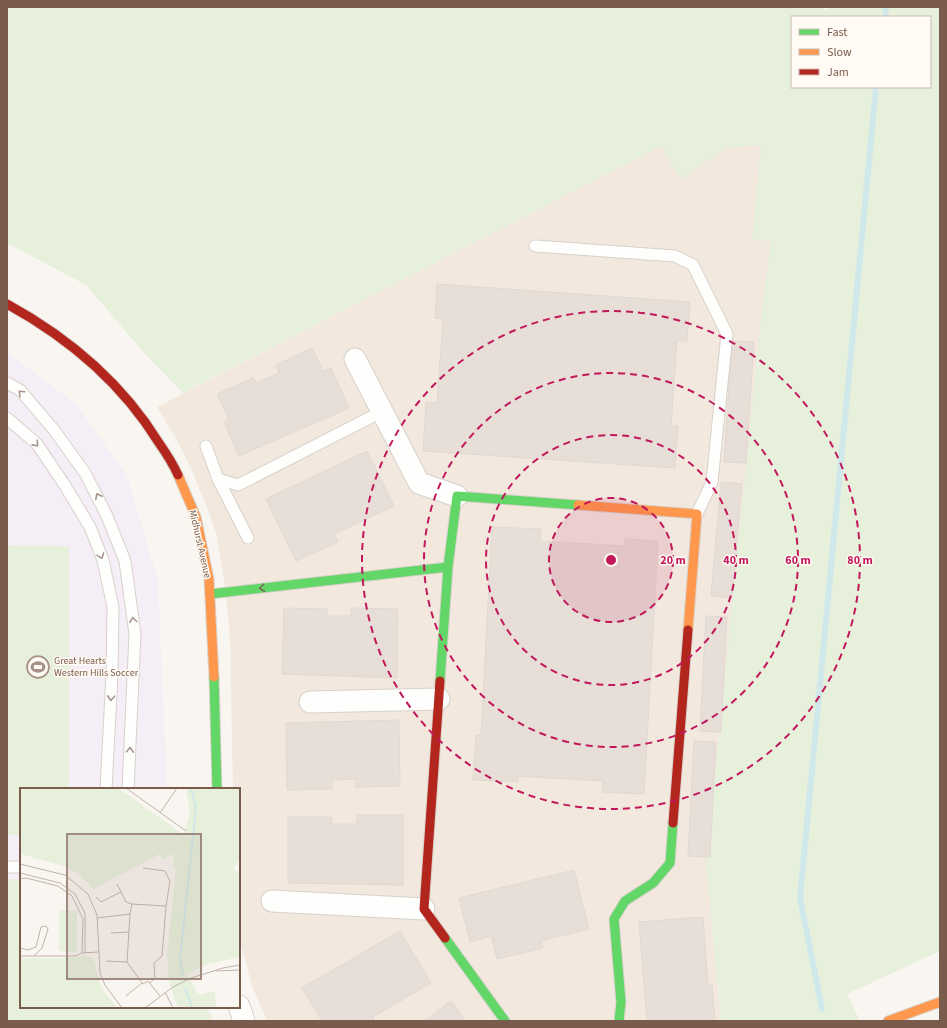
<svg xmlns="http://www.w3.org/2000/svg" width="947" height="1028" font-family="'Source Sans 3',sans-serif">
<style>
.residential{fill:#f2e8de}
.education{fill:#f6eef6}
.green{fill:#e7f0db;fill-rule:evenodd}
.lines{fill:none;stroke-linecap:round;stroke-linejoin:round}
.stream{stroke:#d0e8ea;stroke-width:6}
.building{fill:#e6ded7;stroke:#e2d8d2}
.lane-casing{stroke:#d7d1cb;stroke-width:13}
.street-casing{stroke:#d7d1cb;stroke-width:23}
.fast-casing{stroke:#d9d2cb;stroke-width:11}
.slow-casing{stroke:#d9d2cb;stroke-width:11}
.jam-casing{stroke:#d9d2cb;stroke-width:11}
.lane{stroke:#fefefd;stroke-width:11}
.street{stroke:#fefefd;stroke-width:21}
.fast{stroke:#63d668;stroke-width:9}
.slow{stroke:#ff974d;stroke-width:9}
.jam{stroke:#b3261e;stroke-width:9}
.oneway{stroke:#a8958b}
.oneway2{stroke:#776e51}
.ring{fill:none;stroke:#c2185b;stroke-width:2;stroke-dasharray:7 5}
.labels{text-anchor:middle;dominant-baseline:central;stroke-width:3;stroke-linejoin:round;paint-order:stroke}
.street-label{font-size:10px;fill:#7a5c4d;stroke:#fffaf3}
.poi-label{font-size:10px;fill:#7a5c4d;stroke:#fffaf3;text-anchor:start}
.inset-river{fill:none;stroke:#d0e8ea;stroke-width:2}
.inset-road{fill:none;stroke:#c2b3aa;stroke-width:1}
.view{fill:#9f8a7d;fill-opacity:0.15;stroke:#9f8a7d;stroke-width:2}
.inset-edge{fill:none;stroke:#7a5c4d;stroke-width:2}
.centre{fill:#c2185b;stroke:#fffaf3;stroke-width:2}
.ring-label{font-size:12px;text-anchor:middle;font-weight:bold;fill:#c2185b;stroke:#fffaf3;stroke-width:3;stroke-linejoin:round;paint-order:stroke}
</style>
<rect width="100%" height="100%" fill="#f9f5f0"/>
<!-- residential -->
<path class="residential" d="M792,78L706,862L721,1021H267L253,989L241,944L239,926V789H233L230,638L226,593L217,536L205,502L192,471L179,444L157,407Z"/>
<!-- education -->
<path class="education" d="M7,352L76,404L127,476L158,581L167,789H21V880H7Z"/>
<!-- green -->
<path class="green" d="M7,7H821L827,11L829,7H940V951L847,994L860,1021H721L706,862L761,317L771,241L752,240L761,145L726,148L680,179L661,146L183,393L146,355L86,285L7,243ZM792,17H930V87H792Z
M7,545L69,546V789H21V835H7Z
M7,879H21V1007H207L213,1021H7Z"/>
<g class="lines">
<!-- stream -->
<path class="stream" d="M885,17L886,7
M822,1009L800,898L876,87"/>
</g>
<!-- building -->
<path class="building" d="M437,284L690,302L687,341H677L671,426H678L675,468L423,451L426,402L437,403L443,319L435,318Z
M732,341L754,342L746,463L724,462Z
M312,348L323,371L331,368L349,408L239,456L224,422L229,420L217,394L253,378L256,383L279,373L276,365Z
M367,451L394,506L334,534L338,542L296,561L266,499Z
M721,482L742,484L732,598L711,596Z
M492,527L541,529L540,541L625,546V539L658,541L644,794L602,792L603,781L518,776V782L473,780L476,735H481Z
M284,608L327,609V616H351V608L398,609L397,678L282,674Z
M706,616L727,617L721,732L700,731Z
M399,720L400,786L356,787V779L332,780V789L287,790L286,723Z
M694,741L716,742L710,857L688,856Z
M357,815H403V885L288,883V817H332V824H357Z
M574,870L589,929L541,941L543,948L497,959L491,936L470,942L459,898Z
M703,917L708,985H712L715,1021H647L639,922Z
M400,931L431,983L373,1017L375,1021H322L302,988Z
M451,1001L466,1021H424Z"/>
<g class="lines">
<!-- lane casing -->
<g class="lane-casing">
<path id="lane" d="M535,246L675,256L693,265L727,334L712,482L697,514
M7,383L20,390L54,430L85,473L107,516L125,561L135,634L128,789
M7,418L37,444L64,484L90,527L103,560L113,607L112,674L106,789
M206,446L218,479L238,485L383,411
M218,479L248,538
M7,867H21"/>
</g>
<!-- street casing -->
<g class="street-casing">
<path id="street" d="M355,359L419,483L457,496
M310,702L439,699
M272,901L424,909
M239,1006L244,1021"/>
</g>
<!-- fast casing -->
<g class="fast-casing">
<path id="fast" d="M448,567L457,496L578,505
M210,594L448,567L440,681
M214,677L217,789
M445,938L505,1021
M619,1021L621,1002L614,919L625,901L653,883L670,863L673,823"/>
</g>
<!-- slow casing -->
<g class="slow-casing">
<path id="slow" d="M178,475L196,517L209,579L214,677
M578,505L697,514L688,630
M888,1021L940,1002"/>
</g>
<!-- jam casing -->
<g class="jam-casing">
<path id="jam" d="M7,304C69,338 122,383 159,443C166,453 173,464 178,475
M440,681L424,909L445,938
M673,823L688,630"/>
</g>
<!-- lane -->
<use href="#lane" class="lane"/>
<!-- street -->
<use href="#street" class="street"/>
<!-- fast -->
<use href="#fast" class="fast"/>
<!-- slow -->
<use href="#slow" class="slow"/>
<!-- jam -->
<use href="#jam" class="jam"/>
</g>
<!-- one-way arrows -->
<defs><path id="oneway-chevron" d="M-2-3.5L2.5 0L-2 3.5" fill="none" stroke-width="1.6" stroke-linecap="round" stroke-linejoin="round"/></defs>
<g class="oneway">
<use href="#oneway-chevron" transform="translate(21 393) rotate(-137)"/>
<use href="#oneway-chevron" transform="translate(36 444) rotate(48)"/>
<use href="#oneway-chevron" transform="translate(98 496) rotate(-117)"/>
<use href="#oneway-chevron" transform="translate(101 556) rotate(70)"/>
<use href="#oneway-chevron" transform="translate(133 620) rotate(-98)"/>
<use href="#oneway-chevron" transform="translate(111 698) rotate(93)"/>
<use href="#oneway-chevron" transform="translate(130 750) rotate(-87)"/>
</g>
<use class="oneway2" href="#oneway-chevron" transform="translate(262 588) rotate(173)"/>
<!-- distance rings -->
<circle cx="611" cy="560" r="62" fill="#c2185b" fill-opacity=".12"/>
<g class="ring">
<circle cx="611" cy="560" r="62"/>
<circle cx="611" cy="560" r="125"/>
<circle cx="611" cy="560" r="187"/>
<circle cx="611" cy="560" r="249"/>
</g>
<!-- icons -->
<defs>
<g id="stadium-ring" transform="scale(1.15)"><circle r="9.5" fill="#fffaf3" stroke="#a69286" stroke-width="1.5"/><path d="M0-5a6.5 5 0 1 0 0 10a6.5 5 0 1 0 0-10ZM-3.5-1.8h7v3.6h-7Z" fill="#a69286"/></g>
</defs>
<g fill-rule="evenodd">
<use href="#stadium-ring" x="38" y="667"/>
</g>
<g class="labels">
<!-- street labels -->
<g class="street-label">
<text transform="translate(200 544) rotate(77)">Midhurst Avenue</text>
</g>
<!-- poi labels -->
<g class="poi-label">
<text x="54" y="661">Great Hearts<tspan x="54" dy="12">Western Hills Soccer</tspan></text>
</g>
</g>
<!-- overview -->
<g transform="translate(20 788)">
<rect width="220" height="220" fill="#f9f5f0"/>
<path d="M0,0H98L164,47L170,24L166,0H220V71L213,81L220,85V169L188,176L167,186L178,207L194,203L197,220H158L149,194L147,167L156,80H153L154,66L143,71L140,66L73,101L59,86L44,78L0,66ZM39,122L57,123V164L39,163ZM63,167L73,170L81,199L97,220H0V170H57Z" fill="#e7f0db"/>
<path class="inset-river" d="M163,188L160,172L176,19L171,0M165,199L172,220"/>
<path class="inset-road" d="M106,0L166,43M140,25L157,0M0,76L45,87L68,106L77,127L80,185L85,197L102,220M123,80L145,83L150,93L146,118M0,85L40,95L55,106L65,125V165M0,91L6,90L38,98L52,108L63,131L62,165M97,96L106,114L112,116M76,109L81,114L101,104M110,126L112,116L146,118L142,168L134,175L135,190L130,195M77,130L110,126L107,174L123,196L128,193L140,208M91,145L109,144M0,160L8,162L16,159L21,139L26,138L28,141L22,160L14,168M0,168H56L62,165L78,164M86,173L107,174M196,183L220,182M145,204L153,220M106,208L122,195M125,220L153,199L171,190L203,180L220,177"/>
<path class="view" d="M47,46H181V191H47Z"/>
<rect width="220" height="220" class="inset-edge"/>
</g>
<circle cx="611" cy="560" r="6" class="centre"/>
<g class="ring-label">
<text x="673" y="564">20 m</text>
<text x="736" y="564">40 m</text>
<text x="798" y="564">60 m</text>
<text x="860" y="564">80 m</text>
</g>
<!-- border -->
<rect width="947" height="1028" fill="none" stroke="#7a5c4d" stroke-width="16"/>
<!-- legend -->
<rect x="791" y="16" width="140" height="72" fill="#fffaf3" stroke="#cabbb1"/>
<rect x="799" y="29" width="20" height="6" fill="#63d668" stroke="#cabbb1"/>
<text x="827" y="36" font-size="12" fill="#7a5c4d">Fast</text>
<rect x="799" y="49" width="20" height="6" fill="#ff974d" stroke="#cabbb1"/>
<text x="827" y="56" font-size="12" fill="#7a5c4d">Slow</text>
<rect x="799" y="69" width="20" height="6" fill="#b3261e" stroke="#cabbb1"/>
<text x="827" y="76" font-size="12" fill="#7a5c4d">Jam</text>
</svg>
